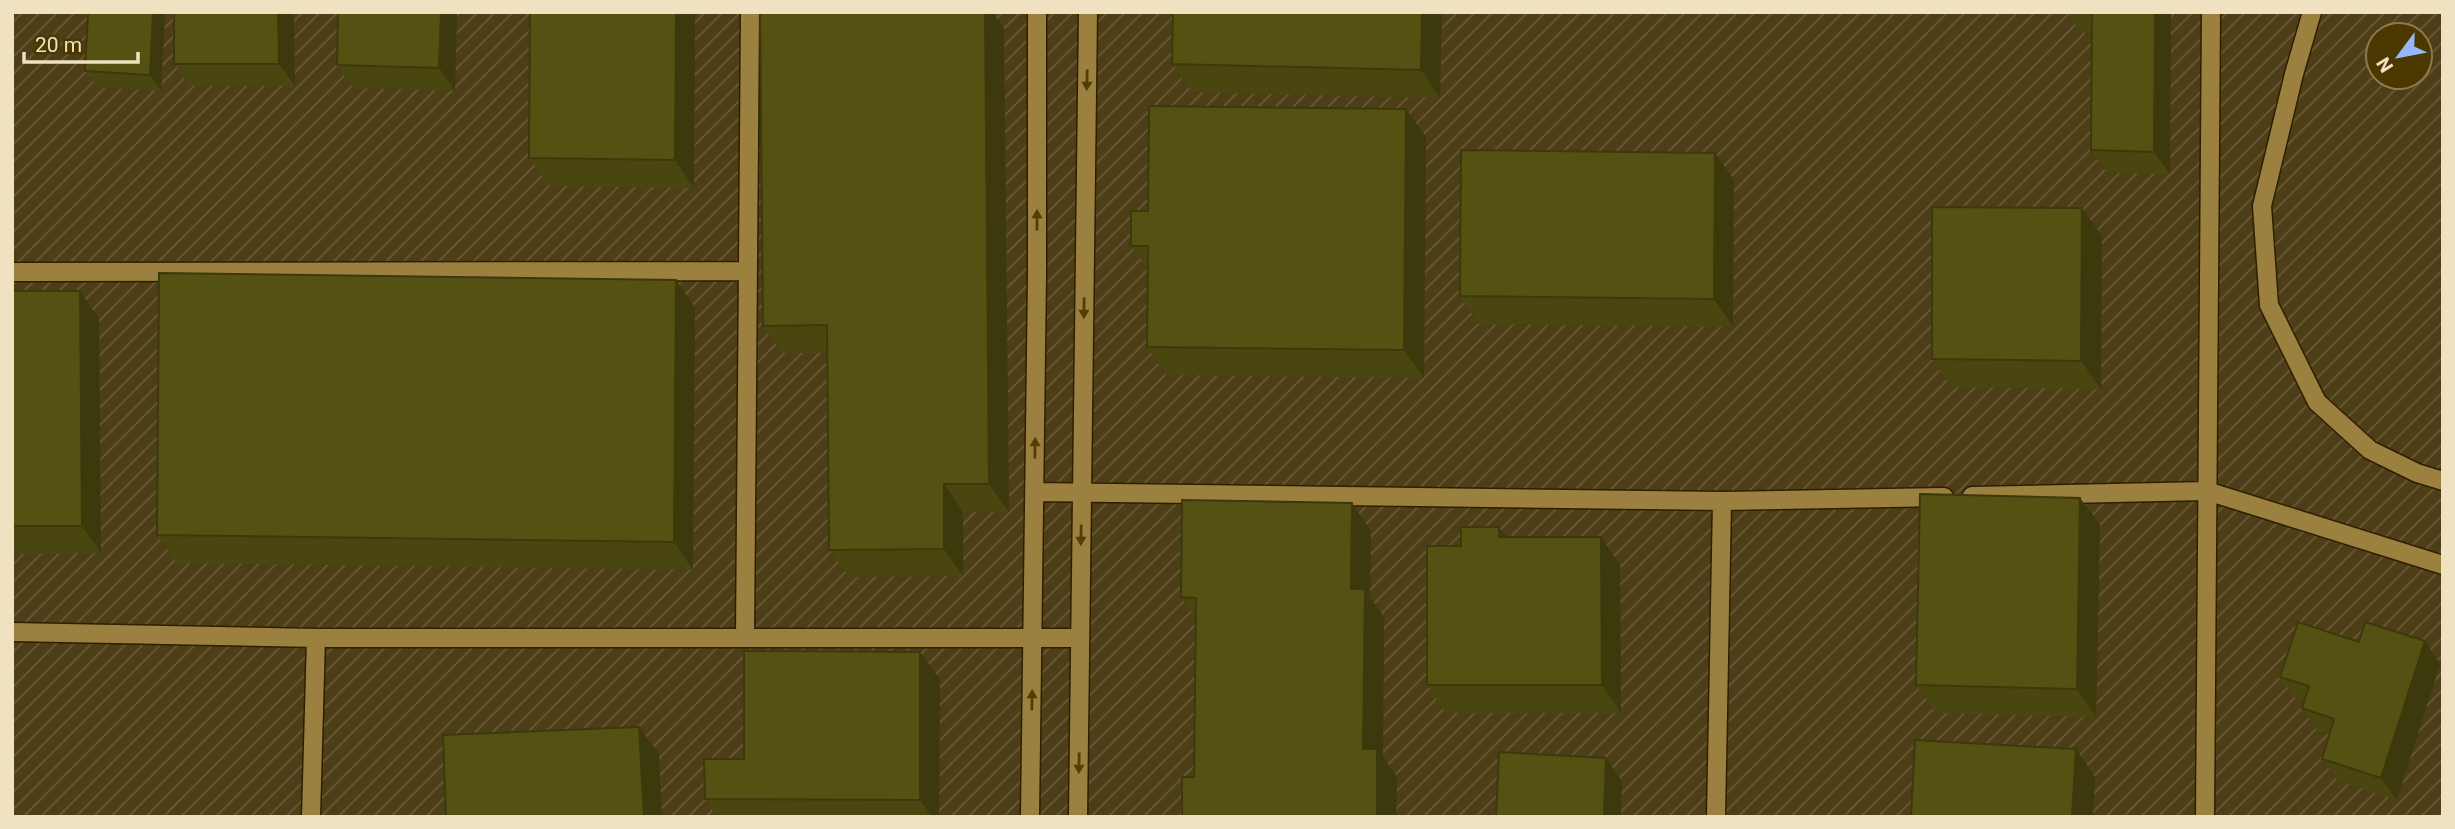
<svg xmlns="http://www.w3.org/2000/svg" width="2455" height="829" font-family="Roboto,sans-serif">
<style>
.industrial{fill:url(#industrial-furrows);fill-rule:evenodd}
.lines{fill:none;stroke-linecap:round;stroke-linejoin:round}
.minor-casing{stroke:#2d1f00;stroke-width:21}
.minor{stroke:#9c8040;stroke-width:18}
.wall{fill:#494610}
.shaded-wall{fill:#3c390d}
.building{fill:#555113;stroke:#3c390d;stroke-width:2}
.oneway{fill:#533e06}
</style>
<defs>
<pattern id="industrial-furrows" width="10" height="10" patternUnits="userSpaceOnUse" patternTransform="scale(1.75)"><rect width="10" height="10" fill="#4e3e17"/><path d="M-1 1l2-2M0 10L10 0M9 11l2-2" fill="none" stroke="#685a37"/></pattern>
</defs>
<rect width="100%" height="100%" fill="#4b3700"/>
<!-- industrial -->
<path class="industrial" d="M12,12H2443V817H12ZM2378,35H2420V77H2378Z"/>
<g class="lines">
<!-- minor casing -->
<g class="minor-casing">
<path id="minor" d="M2312,12L2294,74L2262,206L2269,305L2317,402L2370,450L2417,473L2443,481
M12,272L748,271
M1034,492L1722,501L1944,497
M1972,496L2207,491L2443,565
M12,632L316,638H1080
M745,638L750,12
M311,817L316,638
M1030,817L1037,276V12
M1078,817L1088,12
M1716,817L1722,501
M2205,817L2211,12"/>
</g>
<!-- minor -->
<use href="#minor" class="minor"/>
</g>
<!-- wall -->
<path class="wall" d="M88,12H165L161,91L97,87L85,71Z
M174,12H294L295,86H190L174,64Z
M457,12L455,91L353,88L337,65Z
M530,12H695L694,188L549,186L529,158Z
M760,12H992L1004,29L1009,512H963V576L849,577L829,550L827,353H782L763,326Z
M1173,12H1442L1440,98L1191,92L1172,64Z
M2067,12H2171L2170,174L2107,173L2091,150L2092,33H2082Z
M1406,109L1426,137L1424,378L1166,375L1147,347L1148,269L1131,246L1148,211Z
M1715,153L1734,180L1733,327L1479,324L1460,296Z
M2102,236L2101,389L1951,387L1932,359Z
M12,291L99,319L101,553L12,554Z
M695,308L693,570L177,563L157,535Z
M2080,498L2100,525L2096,717L1936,713L1916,685Z
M1352,503L1371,531L1370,597L1384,617L1383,757L1397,777L1396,817H1182L1194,777L1196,618L1181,597Z
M1506,537H1601L1620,565L1621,713H1446L1427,685Z
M2359,642L2440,664L2397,800L2338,781L2322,759L2330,735L2318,731L2302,708L2304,702L2296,699L2280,677Z
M920,652L940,680L939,817H717L705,799L744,759Z"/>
<!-- shaded-wall -->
<path class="shaded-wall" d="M153,12H165L161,91L150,75Z
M278,12H294L295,86L279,64Z
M441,12H457L455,91L439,68Z
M676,12H695L694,188L675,160Z
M985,12H992L1004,29L1009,512L989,484Z
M1422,12H1442L1440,98L1421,70Z
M2155,12H2171L2170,174L2154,152Z
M1406,109L1426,137L1424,378L1404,350Z
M1715,153L1734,180L1733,327L1714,299Z
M2082,208L2102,236L2101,389L2081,361Z
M676,280L695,308L693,570L674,542Z
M80,291L99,319L101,553L82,526Z
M944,484L963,512V576L944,549Z
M2080,498L2100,525L2096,717L2077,689Z
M1352,503L1371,531L1370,597L1384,617L1383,757L1397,777L1396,817H1377L1363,749L1351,589Z
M1499,527L1518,554L1499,537Z
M1601,537L1620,565L1621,713L1602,685Z
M2425,641L2440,664L2397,800L2381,778Z
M920,652L940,680L939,817H932L920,800Z
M639,727L659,754L662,817H644Z
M2076,749L2095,777L2093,817H2072Z
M1606,758L1622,781L1621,817H1604Z"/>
<!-- building -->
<path class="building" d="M88,12H153L150,75L85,71Z
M174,12H278L279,64H174Z
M338,12H441L439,68L337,65Z
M530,12H676L675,160L529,158Z
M760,12H985L989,484H944V549L829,550L827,325L763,326Z
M1173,12H1422L1421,70L1172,64Z
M2092,12H2155L2154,152L2091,150Z
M1149,106L1406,109L1404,350L1147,347L1148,246H1131V211H1148Z
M1461,150L1715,153L1714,299L1460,296Z
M1932,207L2082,208L2081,361L1932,359Z
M159,273L676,280L674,542L157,535Z
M12,291H80L82,526H12Z
M1920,494L2080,498L2077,689L1916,685Z
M1182,500L1352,503L1351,589H1365L1363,749H1377V817H1182V777H1194L1196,598L1181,597Z
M1461,527H1499V537H1601L1602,685H1427V546H1461Z
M2298,622L2359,642L2365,622L2425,641L2381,778L2322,759L2334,719L2302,708L2309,686L2280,677Z
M744,651L920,652V800L705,799L704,759H744Z
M639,727L644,817H446L443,735Z
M1915,740L2076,749L2072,817H1911Z
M1499,752L1606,758L1604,817H1496Z"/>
<!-- one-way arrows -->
<defs><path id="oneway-solid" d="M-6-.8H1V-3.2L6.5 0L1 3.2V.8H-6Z" transform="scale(1.75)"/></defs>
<g class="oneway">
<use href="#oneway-solid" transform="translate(1087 80) rotate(91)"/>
<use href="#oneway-solid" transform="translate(1037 220) rotate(-90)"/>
<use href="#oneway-solid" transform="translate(1084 308) rotate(91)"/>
<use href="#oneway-solid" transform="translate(1035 448) rotate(-89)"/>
<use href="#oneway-solid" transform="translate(1081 535) rotate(91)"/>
<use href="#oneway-solid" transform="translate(1032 700) rotate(-89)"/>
<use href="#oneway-solid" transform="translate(1079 763) rotate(91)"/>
</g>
<!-- border -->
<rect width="2455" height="829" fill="none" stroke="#f0e1c1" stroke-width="28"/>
<!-- north arrow -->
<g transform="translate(2399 56) rotate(238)"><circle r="33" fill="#4b3700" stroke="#8d7b4d" stroke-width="2"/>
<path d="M0-5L12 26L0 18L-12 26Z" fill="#97b6fd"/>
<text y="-10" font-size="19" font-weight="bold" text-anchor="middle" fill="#f0e1c1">N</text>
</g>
<!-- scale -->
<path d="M24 52v10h114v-10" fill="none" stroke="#f0e1c1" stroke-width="3.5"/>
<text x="35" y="52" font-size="21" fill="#f0e1c1" stroke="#4b3700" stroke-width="5" paint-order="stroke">20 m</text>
</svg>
